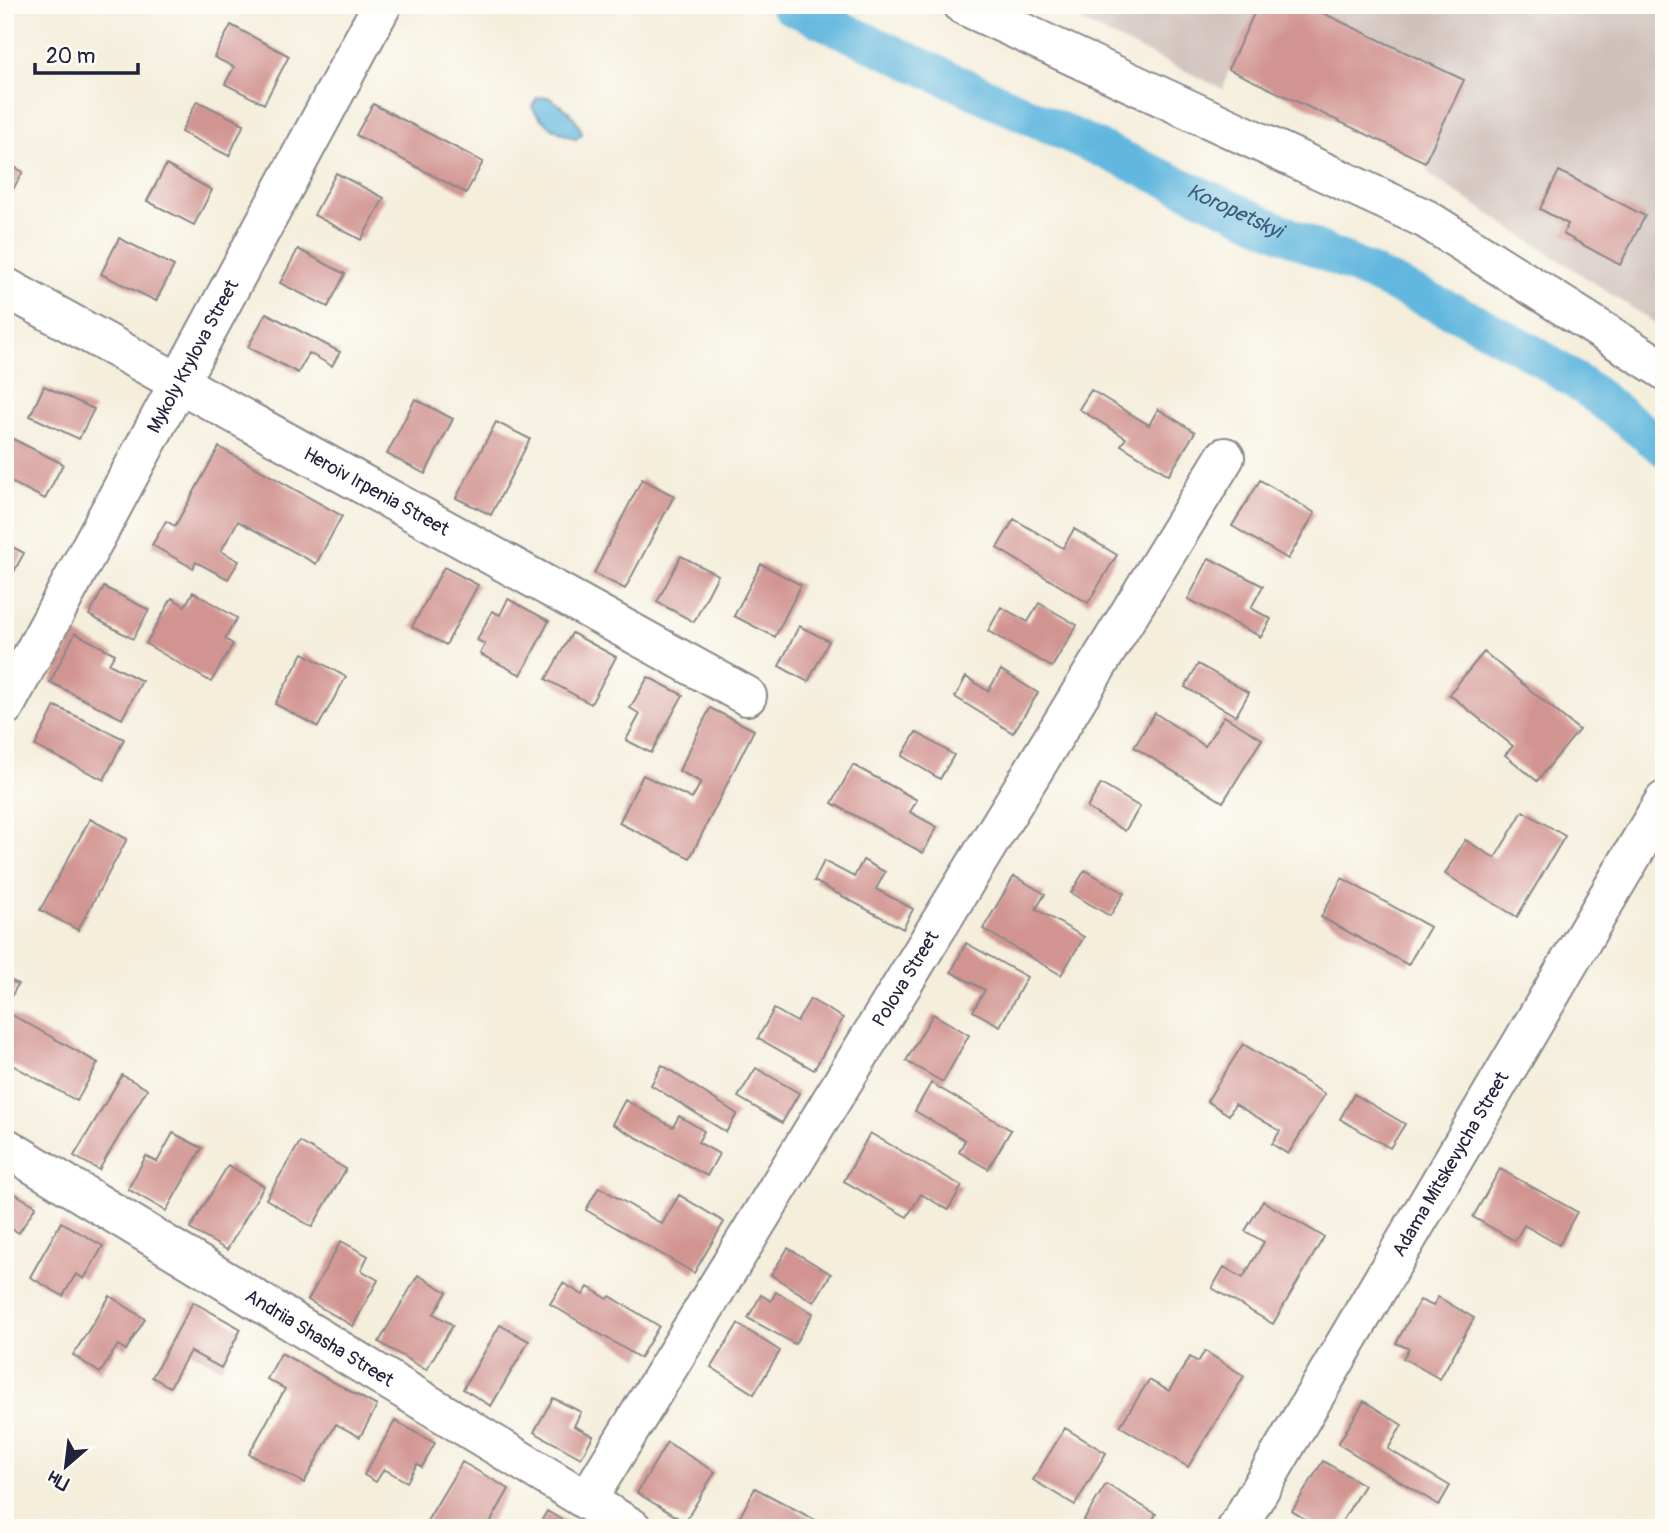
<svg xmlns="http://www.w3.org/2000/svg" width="1669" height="1533" font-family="Pangolin,sans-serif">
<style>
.industrial{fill:#cfc0bb}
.water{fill:#62b7de;stroke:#426c8c;stroke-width:2}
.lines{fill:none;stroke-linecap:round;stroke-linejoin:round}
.canal{stroke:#62b7de;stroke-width:37}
.building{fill:#d29491}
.minor-casing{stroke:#8b888b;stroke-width:42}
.minor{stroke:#fff;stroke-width:38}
.labels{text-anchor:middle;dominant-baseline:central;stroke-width:5;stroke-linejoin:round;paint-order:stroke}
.street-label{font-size:19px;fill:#22223b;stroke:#fdfcf7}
.water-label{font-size:21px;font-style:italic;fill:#3c5e7c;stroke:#fdfcf7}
</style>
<rect width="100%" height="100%" fill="#fdfcf7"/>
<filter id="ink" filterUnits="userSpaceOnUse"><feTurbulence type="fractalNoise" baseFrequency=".0143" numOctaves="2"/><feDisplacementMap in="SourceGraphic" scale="14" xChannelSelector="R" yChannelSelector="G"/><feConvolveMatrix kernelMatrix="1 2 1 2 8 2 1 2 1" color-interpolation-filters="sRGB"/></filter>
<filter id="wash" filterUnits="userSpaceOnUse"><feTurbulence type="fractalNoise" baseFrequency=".00686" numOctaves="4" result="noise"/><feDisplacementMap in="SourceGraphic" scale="28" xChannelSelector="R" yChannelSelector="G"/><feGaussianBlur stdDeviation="1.57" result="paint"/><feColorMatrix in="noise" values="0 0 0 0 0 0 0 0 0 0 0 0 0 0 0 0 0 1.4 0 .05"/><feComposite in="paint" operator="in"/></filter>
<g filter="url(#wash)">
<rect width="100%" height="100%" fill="#f4eedb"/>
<!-- industrial -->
<path class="industrial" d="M1047,5H1664V329L1430,175L1425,162L1229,70L1223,89Z"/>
<!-- water -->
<path class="water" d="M548,97C564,107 577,115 582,134L576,139C559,133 541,123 532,107L537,98Z"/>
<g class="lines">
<!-- canal -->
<path class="canal" id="s1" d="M788,5L1472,320L1536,355L1589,390L1664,448"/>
</g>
<g id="blocks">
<!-- building -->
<path class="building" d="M1258,5H1306L1464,80L1425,162L1228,69Z
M231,25L289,56L264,104L225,84L234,67L214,57Z
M197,101L244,124L229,156L181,132Z
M373,104L483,162L466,193L356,135Z
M5,162L23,172L5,203Z
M166,165L212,190L194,225L147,201Z
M1559,171L1645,216L1620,265L1563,234L1568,224L1540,209Z
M336,173L384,198L361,240L314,215Z
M119,238L174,266L156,301L101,274Z
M298,249L345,274L328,307L280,283Z
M266,313L340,352L332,366L309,353L298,373L248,347Z
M44,386L94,409L79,439L30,416Z
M1091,390L1149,425L1158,409L1195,432L1169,475L1121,445L1126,438L1079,409Z
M415,399L453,419L425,474L387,454Z
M496,422L530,439L491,515L456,498Z
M13,439L63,464L45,499L5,479V455Z
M219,447L342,516L316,564L238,521L221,551L239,561L228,579L196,562L193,568L152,545L166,521L175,526Z
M642,479L674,496L625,589L594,573Z
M1260,480L1315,513L1288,559L1232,526Z
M1014,519L1063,548L1074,529L1117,555L1088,603L997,548Z
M5,543L24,553L10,579L5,576Z
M681,556L718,575L694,622L657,602Z
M1209,558L1263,586L1251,608L1271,619L1261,637L1188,599Z
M761,564L801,585L775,637L734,616Z
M444,567L478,585L446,645L412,627Z
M104,587L149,610L133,639L89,615Z
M193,592L237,618L225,639L233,644L211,682L146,644L172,598L185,606Z
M508,599L549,621L521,675L480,654L485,644L477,640L492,611L500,615Z
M1039,603L1077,625L1052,667L988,631L1001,607L1028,622Z
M799,626L829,641L808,682L779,666Z
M75,633L115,654L109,664L142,681L122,719L50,682Z
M572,633L616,657L591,704L546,679Z
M1484,652L1579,730L1537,781L1505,755L1513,746L1449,694Z
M303,653L346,677L318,727L275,704Z
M1198,664L1249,693L1236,716L1185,687Z
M1001,670L1038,693L1013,733L955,697L966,677L988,691Z
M648,677L683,695L651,753L626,740L640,714L630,708Z
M55,706L124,739L104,780L35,746Z
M710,708L754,730L690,858L619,823L643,775L692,799L701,782L679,771Z
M1155,713L1205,746L1224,716L1262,739L1223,802L1134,747Z
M916,732L954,755L940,779L902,756Z
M853,765L917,800L910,812L937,827L923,853L832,803Z
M1101,784L1140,807L1125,831L1087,808Z
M1523,811L1565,836L1517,917L1445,874L1465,840L1495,858Z
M90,819L127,839L78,930L40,910Z
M863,860L885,872L876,889L913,909L903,929L814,881L824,861L854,877Z
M1085,870L1124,893L1110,916L1071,893Z
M1014,876L1045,894L1036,909L1084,937L1061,975L983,929Z
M1342,878L1430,927L1408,965L1321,917Z
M966,943L1027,977L1000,1026L973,1011L985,990L951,972Z
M5,978L18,984L5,1008Z
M810,999L843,1018L814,1070L758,1038L774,1009L797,1022Z
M5,1011L98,1063L77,1101L5,1061Z
M933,1014L969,1035L943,1082L906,1061Z
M1243,1044L1325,1094L1288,1154L1272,1144L1280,1131L1235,1104L1229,1115L1207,1101Z
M662,1065L737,1114L726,1132L651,1085Z
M756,1068L799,1093L782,1123L738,1097Z
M122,1075L147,1089L99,1170L74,1156Z
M931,1083L1011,1130L988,1169L959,1152L965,1140L915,1111Z
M1354,1094L1405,1124L1390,1148L1340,1119Z
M625,1100L673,1127L679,1116L704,1131L698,1142L719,1154L707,1176L612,1124Z
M173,1133L202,1148L166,1211L128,1189L146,1156L157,1162Z
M870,1133L962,1186L948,1210L921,1194L907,1217L844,1181Z
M300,1142L346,1169L312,1227L266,1199Z
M228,1165L264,1186L227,1250L190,1229Z
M1500,1169L1577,1212L1559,1245L1524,1225L1515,1241L1473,1217Z
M599,1187L662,1224L679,1195L724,1222L694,1273L586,1210Z
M5,1188L36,1206L19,1233L5,1225Z
M1263,1201L1324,1237L1273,1324L1212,1288L1224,1267L1243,1278L1264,1242L1245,1231Z
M61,1222L103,1246L84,1279L76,1274L63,1296L30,1277Z
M341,1241L368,1256L361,1270L378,1280L353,1326L308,1300Z
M788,1248L831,1274L814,1302L771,1275Z
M418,1275L447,1292L434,1314L453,1325L426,1370L379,1342Z
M563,1283L583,1295L588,1287L608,1299L610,1296L659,1326L640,1358L550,1304Z
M776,1292L813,1313L795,1344L748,1318L761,1295L771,1301Z
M110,1296L145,1319L126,1350L118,1345L100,1373L73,1355Z
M1438,1297L1474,1318L1440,1379L1403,1358L1409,1349L1396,1343L1420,1300L1433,1306Z
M193,1302L241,1329L221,1368L190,1351L170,1387L152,1377Z
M738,1324L780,1351L754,1394L711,1367Z
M500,1325L529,1341L491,1406L463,1389Z
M1205,1351L1244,1376L1188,1467L1120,1426L1149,1380L1169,1391L1190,1357L1198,1362Z
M281,1353L377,1406L360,1437L336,1424L304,1483L249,1454L285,1389L267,1379Z
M553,1398L581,1412L574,1426L593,1436L581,1458L534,1432Z
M1364,1401L1402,1425L1388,1449L1450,1486L1439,1505L1338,1444Z
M395,1421L435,1443L422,1467L417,1464L407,1482L384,1469L376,1482L364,1475Z
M1065,1428L1106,1453L1075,1505L1033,1480Z
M667,1442L715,1472L685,1522L637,1493Z
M1323,1461L1364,1485L1338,1528H1320L1292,1511Z
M462,1462L509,1489L487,1528H438L427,1521Z
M1106,1484L1156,1514L1148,1528H1079Z
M755,1488L819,1522L817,1528H734Z
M547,1511L576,1528H537Z"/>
</g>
</g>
<g filter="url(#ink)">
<use href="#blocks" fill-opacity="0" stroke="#8b888b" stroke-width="2"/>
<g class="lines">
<!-- minor casing -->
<g class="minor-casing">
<g id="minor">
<path d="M963,5L1426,219L1664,370"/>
<path id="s2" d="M5,287L747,696"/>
<path id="s3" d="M5,706L382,5"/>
<path id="s4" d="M5,1147L632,1528"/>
<path id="s5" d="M587,1500L1225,457"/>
<path id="s6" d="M1237,1528L1664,801"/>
</g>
</g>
<!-- minor -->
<use href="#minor" class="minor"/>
</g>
</g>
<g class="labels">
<!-- street labels -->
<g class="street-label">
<text stroke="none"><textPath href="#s3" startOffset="397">Mykoly Krylova Street</textPath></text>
<text stroke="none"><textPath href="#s2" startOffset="424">Heroiv Irpenia Street</textPath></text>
<text stroke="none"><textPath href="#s5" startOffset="611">Polova Street</textPath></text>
<text stroke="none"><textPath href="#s6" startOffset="422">Adama Mitskevycha Street</textPath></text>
<text stroke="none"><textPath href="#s4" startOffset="368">Andriia Shasha Street</textPath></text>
</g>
<!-- water labels -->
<g class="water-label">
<text stroke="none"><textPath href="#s1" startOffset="492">Koropetskyi</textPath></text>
</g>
</g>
<!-- margin -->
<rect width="1669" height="1533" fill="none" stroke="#fdfcf7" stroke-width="28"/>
<!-- north arrow -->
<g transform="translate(66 1466) rotate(208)" stroke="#fdfcf7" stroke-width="5" paint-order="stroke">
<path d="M0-5L12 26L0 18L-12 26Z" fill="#22223b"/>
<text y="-10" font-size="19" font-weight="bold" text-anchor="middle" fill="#22223b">Пн</text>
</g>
<!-- scale -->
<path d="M35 63v10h103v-10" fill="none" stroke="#22223b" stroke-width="3.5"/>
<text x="46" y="63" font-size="21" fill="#22223b" stroke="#fdfcf7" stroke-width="5" paint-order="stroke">20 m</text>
</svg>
